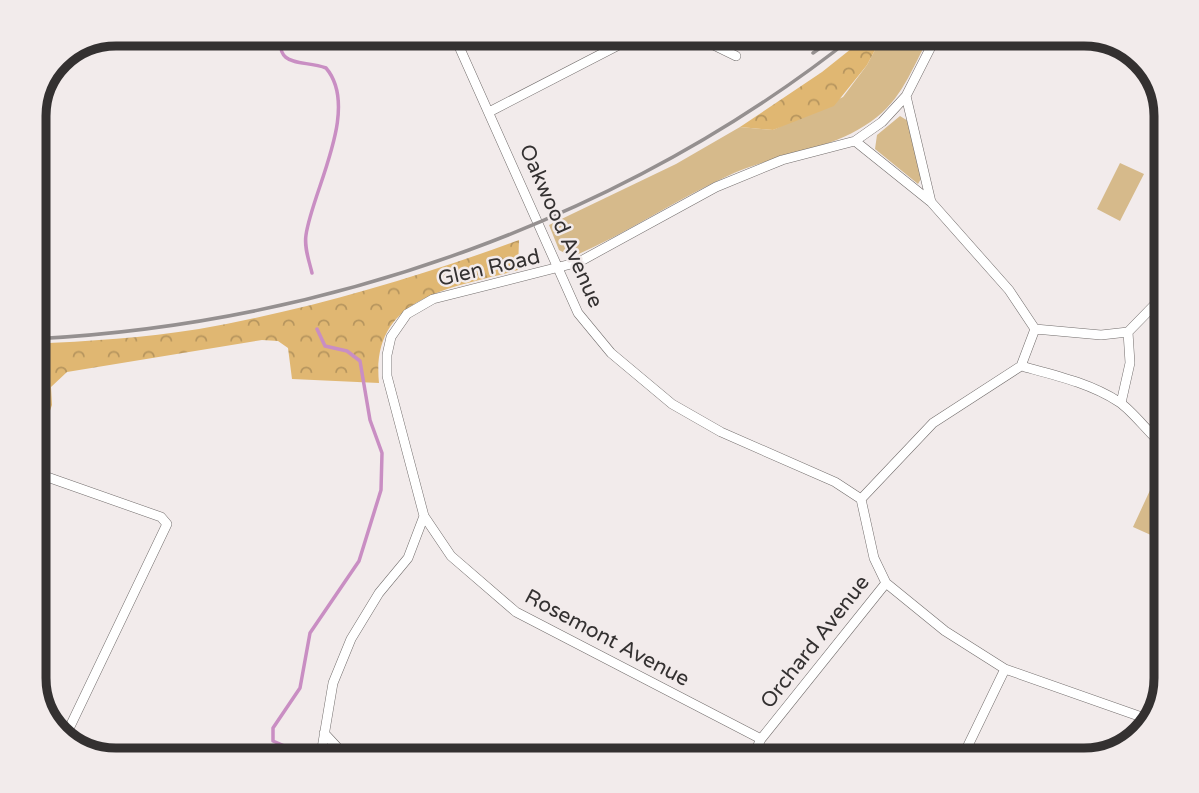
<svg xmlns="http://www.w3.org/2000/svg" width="1199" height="793" font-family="'Varela Round',sans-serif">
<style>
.grass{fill:#d6ba8b}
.forest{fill:url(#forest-crowns)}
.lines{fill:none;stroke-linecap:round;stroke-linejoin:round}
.stream{stroke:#c98ec3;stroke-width:3.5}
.minor-casing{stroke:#726d6c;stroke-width:10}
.minor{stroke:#fff;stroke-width:9}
.rail{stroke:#959090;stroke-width:3.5}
.labels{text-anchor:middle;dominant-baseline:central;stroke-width:5;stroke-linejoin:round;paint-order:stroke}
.street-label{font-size:21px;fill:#343131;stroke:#f2ebeb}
.rim{fill:none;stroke:#343131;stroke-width:9}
</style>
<defs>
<pattern id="forest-crowns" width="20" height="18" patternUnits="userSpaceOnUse" patternTransform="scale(1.75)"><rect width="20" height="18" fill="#e0b772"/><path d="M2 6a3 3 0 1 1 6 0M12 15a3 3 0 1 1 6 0" fill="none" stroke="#b6955e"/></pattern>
</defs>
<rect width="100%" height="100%" fill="#f2ebeb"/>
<!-- grass -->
<path class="grass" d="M884,33H932C914,62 905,95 877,117C836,150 781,153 734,173C678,198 628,233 572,257L559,250L549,225L676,164L740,127L773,130L843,97L867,65Z
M900,116L908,121L922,177L918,184L875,149L877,135Z
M1120,163L1144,174L1120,221L1097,209Z
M1158,473L1166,477V533L1162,540L1133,527Z"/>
<!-- forest -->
<path class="forest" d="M871,33H884L867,65L834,106L773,130L740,127L822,72Z
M519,240L518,270C453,288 370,295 379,383L292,379L288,348L278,341L262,340L67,372L51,387L52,405L33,458V344C89,341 144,338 199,329C307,310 416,278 519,240Z"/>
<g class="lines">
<!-- stream -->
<path class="stream" d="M281,33C275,70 303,59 326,68C361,109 312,191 306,235C304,248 309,260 312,273
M301,760L296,751L273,741V728L300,688L310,633L359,561L381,490L382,453L370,420L360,361L347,351L325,346L317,329"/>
<!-- minor casing -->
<g class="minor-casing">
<path id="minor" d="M453,33L578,313L611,353L672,404L721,432L835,482L861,499
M689,33L736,56
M906,96L931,202L1009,290L1035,329L1101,335L1128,332
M491,111L642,33
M855,141L931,202
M1021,366C1054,375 1090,383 1119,402C1133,411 1150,435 1166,448
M1121,403L1130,363L1128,332L1166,293
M33,472L161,517L167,524L65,737
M861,499L874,558L886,583L945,631L1005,669L1153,721
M861,499L933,423L1021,366L1035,329
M424,516L451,556L516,612L761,739
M324,733L349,760
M320,760L333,683L351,639L379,593L408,558L424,516L387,376V355L391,337L407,314L433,299L579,262L716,187L782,160L855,141L882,122L906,96L938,33
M751,760L761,739L886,583
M961,760L1005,669"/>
</g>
<!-- minor -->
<use href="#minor" class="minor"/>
<!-- rail -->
<path class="rail" d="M813,53L841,33
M33,339C328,324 627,218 858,33"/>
</g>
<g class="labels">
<!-- street labels -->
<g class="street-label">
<text transform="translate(561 226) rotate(66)">Oakwood Avenue</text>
<text transform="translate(489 268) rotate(-13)">Glen Road</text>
<text transform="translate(607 638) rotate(28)">Rosemont Avenue</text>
<text transform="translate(815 642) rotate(-52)">Orchard Avenue</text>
</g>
</g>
<!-- crop -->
<path d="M0 0H1199V793H0ZM116 46H1084A70 70 0 0 1 1154 116V678A70 70 0 0 1 1084 748H116A70 70 0 0 1 46 678V116A70 70 0 0 1 116 46Z" fill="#f2ebeb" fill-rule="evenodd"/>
<path class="rim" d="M116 46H1084A70 70 0 0 1 1154 116V678A70 70 0 0 1 1084 748H116A70 70 0 0 1 46 678V116A70 70 0 0 1 116 46Z"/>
</svg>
